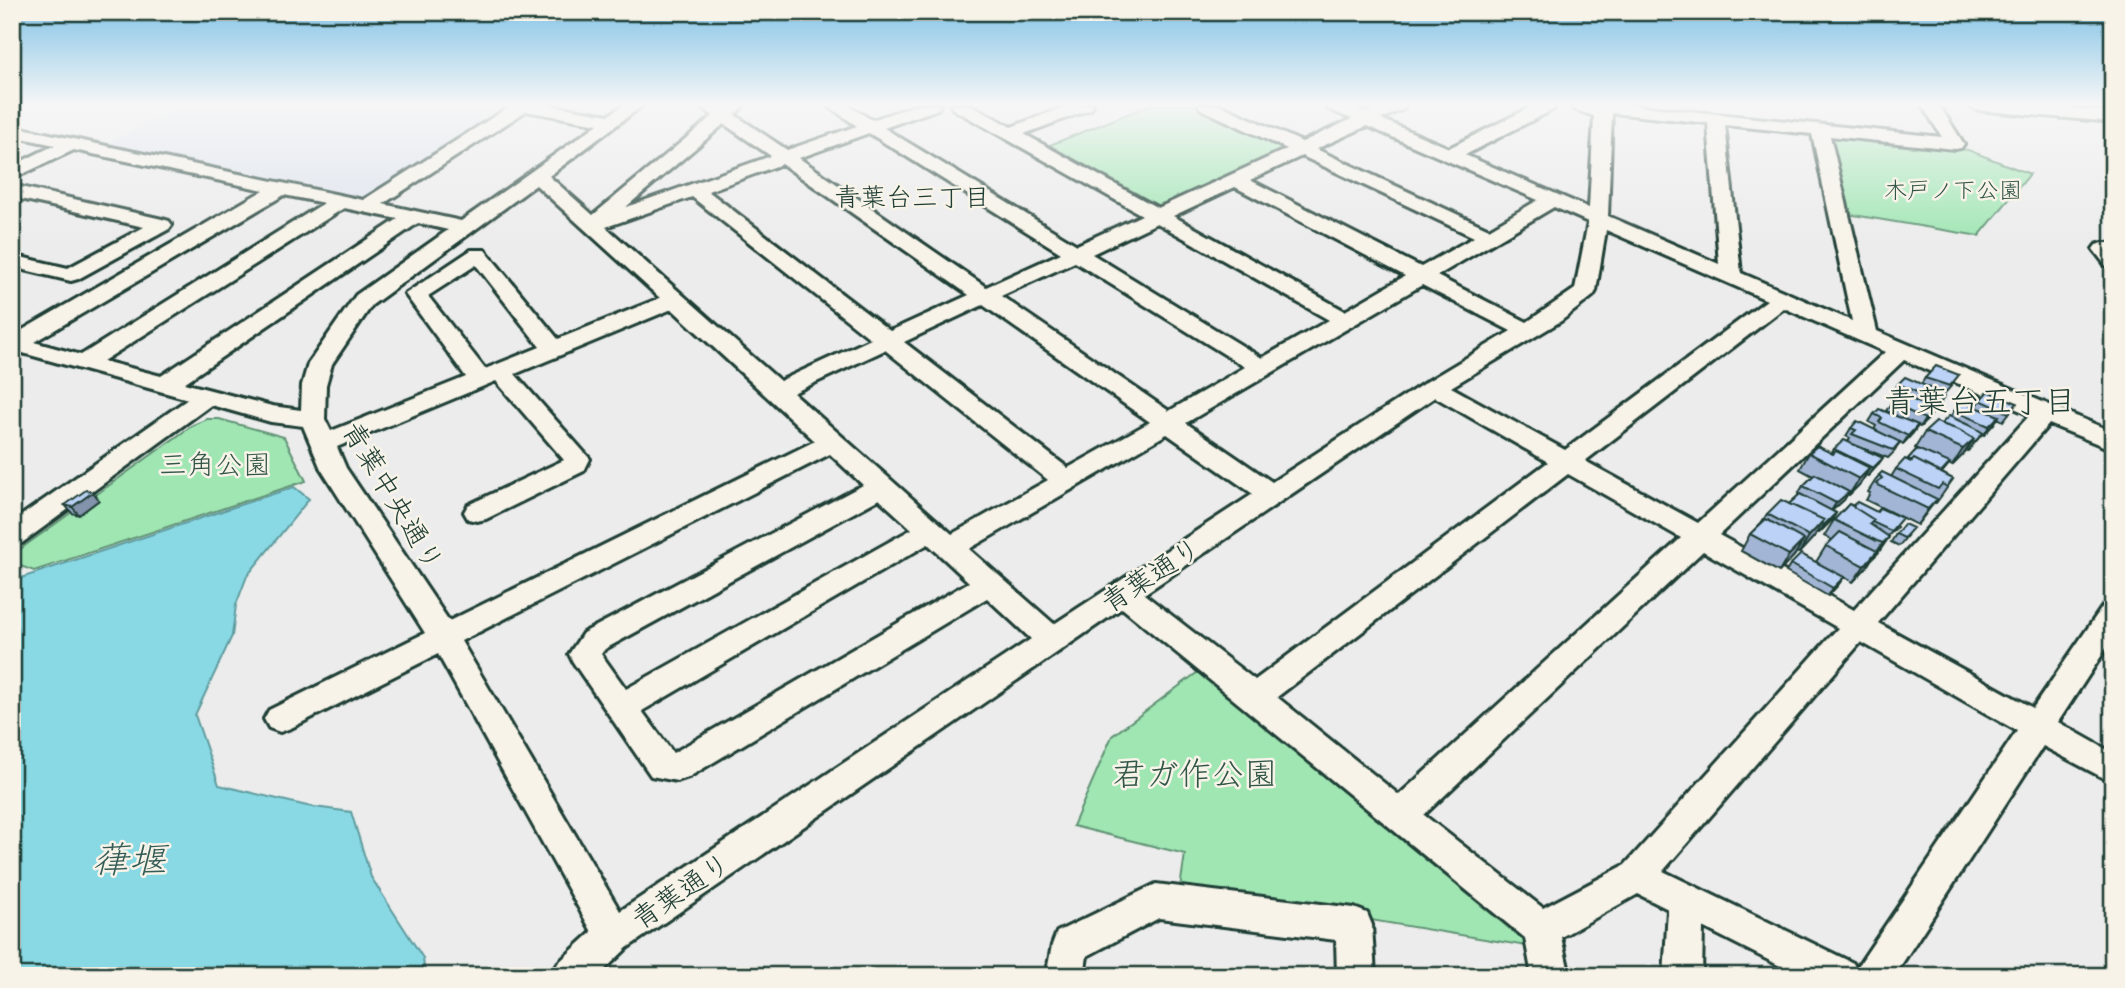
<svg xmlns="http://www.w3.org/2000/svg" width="2125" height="988" font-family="Caveat,'Klee One',sans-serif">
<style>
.built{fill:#dde4ee}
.green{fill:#a0e6b3;stroke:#609274;stroke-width:2}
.water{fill:#89d9e5;stroke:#5f9b9e;stroke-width:2}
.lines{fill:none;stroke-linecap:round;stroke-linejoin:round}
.minor-casing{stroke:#1f3d34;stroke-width:6}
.minor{fill:#f7f3e8;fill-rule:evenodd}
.wall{fill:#a2b5d4;stroke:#1f3d34;stroke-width:2}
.shaded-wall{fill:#8493ac;stroke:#1f3d34;stroke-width:2}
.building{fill:#bcd2f6;stroke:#1f3d34;stroke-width:2}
.labels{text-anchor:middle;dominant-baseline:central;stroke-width:5;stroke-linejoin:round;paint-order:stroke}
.far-park-label{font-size:23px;fill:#325647;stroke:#f7f3e8}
.far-quarter-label{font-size:26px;fill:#1f3d34;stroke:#f7f3e8}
.park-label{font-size:28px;fill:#325647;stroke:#f7f3e8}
.street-label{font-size:28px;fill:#1f3d34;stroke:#f7f3e8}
.quarter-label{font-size:32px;fill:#1f3d34;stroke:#f7f3e8}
.near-park-label{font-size:33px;fill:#325647;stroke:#f7f3e8}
.near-water-label{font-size:37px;font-style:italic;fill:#345c57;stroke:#f7f3e8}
</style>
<rect width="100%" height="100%" fill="#ebeceb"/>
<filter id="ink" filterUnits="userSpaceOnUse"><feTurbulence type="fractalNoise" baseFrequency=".0143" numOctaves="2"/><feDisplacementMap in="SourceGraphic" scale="14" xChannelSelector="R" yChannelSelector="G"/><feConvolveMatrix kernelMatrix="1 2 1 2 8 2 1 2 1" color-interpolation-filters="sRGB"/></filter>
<g filter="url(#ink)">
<!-- built -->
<path class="built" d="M184,105H516L373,196L366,197L108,143Z"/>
<!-- green -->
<path class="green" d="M1150,105H1198L1287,146L1288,150L1162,208L1154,207L1045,147Z
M1832,134L1968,150L2030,174L1979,236L1848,214L1828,137Z
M207,419H219L284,437L306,481L34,571L12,563V555L193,425Z
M1198,672L1532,947L1180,888L1185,854L1073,826L1112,736Z"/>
<!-- water -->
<path class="water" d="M294,487L309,499L247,576L236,605L232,636L195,715L219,785L307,806L351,812L371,877L423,958L425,976H12V581Z"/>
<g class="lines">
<!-- minor casing -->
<g class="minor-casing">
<path id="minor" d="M512,105H549L609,115L624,105H643L549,176L593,215L713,116L701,105L723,107L744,105L735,115L787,150L857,126L827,105H847L872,120L916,105H940L938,109L884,128L1077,245L1142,215L953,109L951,105H971L1011,127L1070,105H1093L1091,109L1024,134L1158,208L1287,149L1201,109L1199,105H1220L1302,142L1352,119L1328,109L1326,105H1348L1366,113L1384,105H1405L1403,109L1381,119L1449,148L1535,105H1556L1554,109L1465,155L1589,208L1594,116L1573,109L1571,105H1630L1942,137L1922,105H1939L1964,144L1961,148L1955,149L1830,136L1877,331L2113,432V450L2049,424L1878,623L2033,708L2103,606L2113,603V638L2058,722L2113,753V783L2043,746L1894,976H1800L1703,927L1702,976H1664L1668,909L1638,894L1561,937L1570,976H1532L1525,938L1122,608L627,948L598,976H552L558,963L592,932L438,654L291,728L280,732L269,728L264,719L269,710L425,633L321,469L303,426L271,422L211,405L22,543L12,546V522L188,399L12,350V336L264,190L74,150L12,179V166L55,145L12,136V126L363,200ZM526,111L598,124L461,221L383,204ZM1612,113L1708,123L1719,264L1608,216ZM724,124L771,156L626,207ZM1725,125L1812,134L1852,321L1741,273ZM1367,126L1538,200L1489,229L1316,149ZM869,133L1061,253L986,287L799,158ZM1302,156L1474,237L1421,267L1250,180ZM782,164L969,295L890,331L708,191ZM536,185L660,298L558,339L485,250H471L405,294L466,377L331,431L325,419L326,385L332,364L372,305ZM1235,187L1405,276L1345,311L1173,216ZM284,195L324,203L81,355L34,342ZM692,197L871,339L780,381L606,227ZM1554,207L1588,222L1575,289L1527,322L1437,276ZM344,208L398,219L161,376L103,361ZM418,223L448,230L356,295L308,364L302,385L301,410L272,406L184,383ZM1157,223L1329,320L1262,358L1092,254ZM1606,230L1767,300L1565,450L1451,387L1561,321L1593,296L1596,291ZM1075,262L1245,367L1169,411L1001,296ZM476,265L540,347L485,369L428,296ZM1422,285L1511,331L1426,382L1272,482L1186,423ZM983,305L1150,422L1068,468L904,342ZM1784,308L1885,352L1698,523L1585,461ZM672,309L815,441L449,621L346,468L337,447L496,381L564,460L468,505L464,512L468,519L477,521L486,519L584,471L590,459L515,374ZM885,350L1048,480L952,534L793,393ZM1904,360L2030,415L1854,610L1719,535ZM1435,397L1548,462L1255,680L1144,594ZM1167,434L1253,494L1054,624L969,549ZM830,454L863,485L583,633L569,654L573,662L651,776L677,781L689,777L987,598L1031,639L620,911L461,641ZM1568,474L1681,538L1399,795L1277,697ZM879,499L912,529L626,689L601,654L605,649ZM928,544L969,582L673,753L642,711ZM1703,551L1838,628L1625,865L1543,908L1424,815ZM1861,642L2017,731L1856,969L1853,963L1663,871Z
M1968,105H2032L2113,112V122L1977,110Z
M12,185L162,219L169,221L172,225L169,229L78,279L71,281L12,267V255L68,268L144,227L12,197Z
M2103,243H2113V268L2106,266L2093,249L2096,245Z
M1156,884L1354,908L1367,913L1372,925L1375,976H1337L1336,940L1159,918L1087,956L1084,976H1046L1052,945L1057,932Z"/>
</g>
<!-- minor -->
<use href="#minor" class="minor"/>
</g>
<!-- wall -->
<path class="wall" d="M1925,378L1954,383L1944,394L1940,405L1935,410L1932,409L1934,410L1929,418L1920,427L1918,426L1913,433L1903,444L1900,442L1895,451L1888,458L1852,444L1877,466L1868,476L1866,475L1860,484L1849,495L1847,494L1844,500L1832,511L1836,513L1831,521L1819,533L1817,532L1814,537L1799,553L1797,552L1794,556L1779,572L1741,551L1750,534L1761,523L1767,514L1789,504L1799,495L1798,494L1803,486L1813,476L1800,469L1809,453H1832L1834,449L1848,442L1850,438L1846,436L1851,428L1874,430L1876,426L1869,422L1874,414L1897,416L1886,411L1891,403L1900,395L1893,392L1898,384H1921Z
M1980,400L2017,403L2003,421L1998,418L1984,435L1982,434L1968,451L1966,450L1952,466L1949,464L1942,473L1953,479L1942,495L1936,503L1934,502L1917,525L1866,500L1870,493L1868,492L1879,475L1891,477L1896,469L1907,460L1917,449L1915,448L1925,432L1941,424L1950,417L1954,411L1975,407Z
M99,500L79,515L72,513L65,505Z
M1849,504L1897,527L1888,536L1889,537L1878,553L1871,559L1866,568L1853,582L1844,577L1838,585L1828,596L1786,572L1791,564L1816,562L1826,546L1832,540L1824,536L1834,520Z
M1896,534L1907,536L1899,546L1891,542Z"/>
<!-- shaded-wall -->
<path class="shaded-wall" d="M1934,410L1929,418L1920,427L1925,419Z
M1999,416L1994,424L1984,435L1989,426Z
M1918,425L1913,433L1903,444L1908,436Z
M1974,439L1963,455L1952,466L1963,449Z
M1883,458L1877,466L1868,476L1873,468Z
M1870,468L1860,484L1849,495L1859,479Z
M93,492L99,500L79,515L72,507Z
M1849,492L1844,500L1831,511L1836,503Z
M1937,499L1925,515L1917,525L1928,509Z
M1836,513L1831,521L1819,533L1824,525Z
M1824,520L1814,537L1799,553L1809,536Z
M1889,537L1878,553L1872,559L1883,543Z
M1804,540L1794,556L1779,572L1789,555Z
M1877,551L1866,568L1853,582L1864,566Z
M1844,577L1838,585L1828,596L1833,588Z"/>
<!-- building -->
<path class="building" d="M1936,366L1959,375L1950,386L1925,378Z
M1905,377L1944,394L1945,397L1940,402L1898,384Z
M1988,391L2017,403L2009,413L1980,400Z
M1901,394L1934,410L1925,419L1891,403Z
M1963,402L1999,416L1989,426L1954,411Z
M1879,409L1918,425L1908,436L1879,422L1882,418L1874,414Z
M1949,416L1975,428L1983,433L1974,443L1972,442L1974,439L1959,430L1941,424Z
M1857,421L1900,442L1893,450L1852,434L1856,430L1851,428Z
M1936,422L1959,430L1974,439L1963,449L1925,432Z
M1844,440L1883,458L1873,468L1834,449Z
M1817,446L1833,454L1836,451L1870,468L1859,479L1809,453Z
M1917,449L1950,463L1941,473L1914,459L1912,461L1908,459Z
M1905,459L1911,462L1914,459L1953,479L1947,487L1942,484L1938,489L1896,469Z
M1882,472L1937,499L1928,509L1876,484L1882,478L1879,475Z
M1815,474L1849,492L1836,503L1803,486Z
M86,490L93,492L72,507L65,505Z
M1800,494L1836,513L1824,525L1822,524L1824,520L1789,504Z
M1781,500L1824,520L1809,536L1767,514Z
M1857,502L1877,512L1880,508L1902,518L1891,531L1872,522L1874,520L1852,506Z
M1849,504L1874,520L1870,524L1889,537L1883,543L1877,541L1834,520Z
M1766,519L1804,540L1789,555L1750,534Z
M1904,524L1913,528L1904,538L1896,534Z
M1840,532L1877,551L1864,566L1826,546Z
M1801,554L1844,577L1833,588L1791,564Z"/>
</g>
<!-- sky -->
<linearGradient id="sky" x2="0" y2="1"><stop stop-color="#82c3e7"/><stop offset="0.43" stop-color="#f6f6f6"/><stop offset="1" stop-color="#f6f6f6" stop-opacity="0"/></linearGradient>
<rect width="2125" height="243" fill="url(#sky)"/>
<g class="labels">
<!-- far-park labels -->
<g class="far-park-label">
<text x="1953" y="190">木戸ノ下公園</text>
</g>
<!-- far-quarter labels -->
<g class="far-quarter-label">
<text x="912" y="197">青葉台三丁目</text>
</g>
<!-- park labels -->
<g class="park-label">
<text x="215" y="464">三角公園</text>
</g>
<!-- street labels -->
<g class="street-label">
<text transform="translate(393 496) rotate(59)">青葉中央通り</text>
<text transform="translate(1151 575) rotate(-33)">青葉通り</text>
<text transform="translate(681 891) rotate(-34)">青葉通り</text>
</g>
<!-- quarter labels -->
<g class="quarter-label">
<text x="1980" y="401">青葉台五丁目</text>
</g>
<!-- near-park labels -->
<g class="near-park-label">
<text x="1195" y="774">君ガ作公園</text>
</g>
<!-- near-water labels -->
<g class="near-water-label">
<text x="129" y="859">葎堰</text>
</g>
</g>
<!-- margin -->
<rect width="2125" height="988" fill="none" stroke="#f7f3e8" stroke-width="42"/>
<rect x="21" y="21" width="2083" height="946" fill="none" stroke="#1f3d34" stroke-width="2.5" filter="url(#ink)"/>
</svg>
